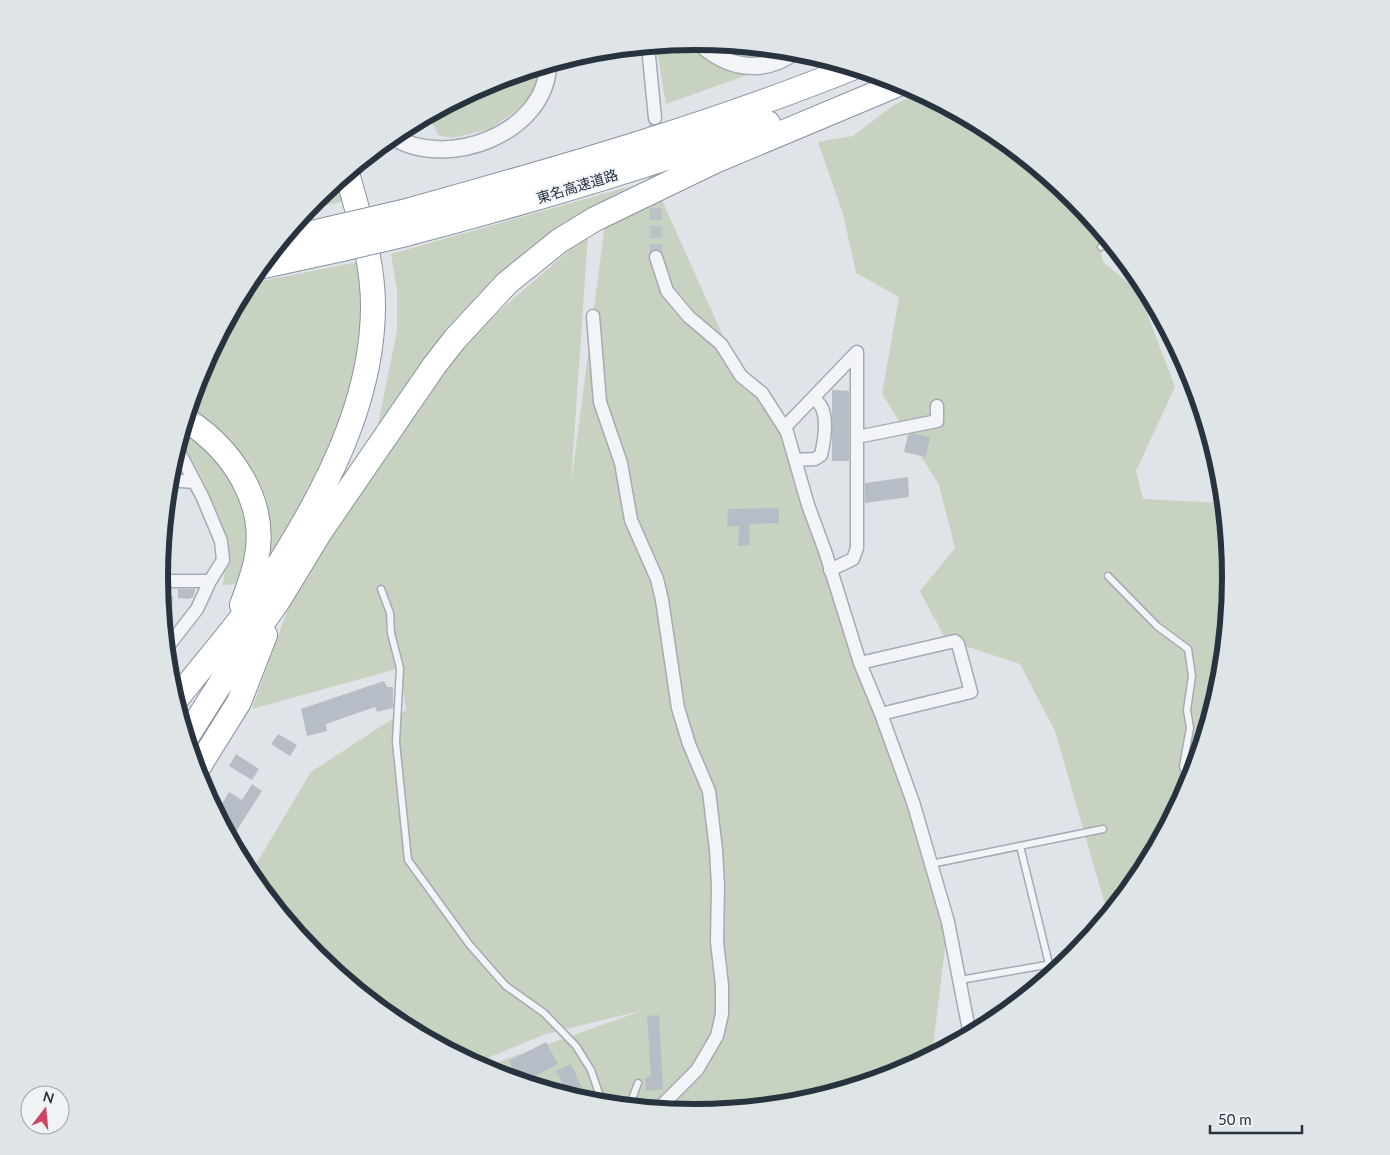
<svg xmlns="http://www.w3.org/2000/svg" width="1390" height="1155" font-family="Lato,'Noto Sans JP',sans-serif">
<style>
.green{fill:#c7d3c0}
.building{fill:#b7bdc6}
.lines{fill:none;stroke-linecap:round;stroke-linejoin:round}
.minor-tunnel{stroke:#bac1c7;stroke-width:12;stroke-dasharray:12 6;stroke-linecap:butt}
.service-casing{stroke:#a4abb3;stroke-width:9}
.minor-casing{stroke:#a4abb3;stroke-width:15}
.tertiary-casing{stroke:#a4abb3;stroke-width:19}
.motorway-casing{stroke:#8793a0;stroke-width:26}
.path{stroke:#bdc2c7;stroke-width:2.5;stroke-dasharray:4 4;stroke-linecap:butt}
.service{stroke:#f2f4f7;stroke-width:6}
.minor{stroke:#f2f4f7;stroke-width:12}
.tertiary{stroke:#f2f4f7;stroke-width:16}
.motorway{stroke:#fff;stroke-width:24}
.motorway-bridge-casing{stroke:#8793a0;stroke-width:26;stroke-linecap:butt}
.motorway-bridge{stroke:#fff;stroke-width:24}
.labels{text-anchor:middle;dominant-baseline:central;stroke-width:4;stroke-linejoin:round;paint-order:stroke}
.street-label{font-size:14px;fill:#283340;stroke:#eff3f6}
.rim{fill:none;stroke:#283340;stroke-width:6}
</style>
<rect width="100%" height="100%" fill="#dfe4e9"/>
<!-- green -->
<path class="green" d="M695,41L800,52L806,54L666,104L656,45Z
M542,66L530,101L490,129L452,138L438,135L429,117L427,116L490,82Z
M920,92L993,132L1074,199L1093,221L1103,262L1139,292L1175,387L1136,471L1143,499L1224,503L1231,578L1221,682L1190,783L1141,876L1108,915L1055,731L1020,664L946,640L920,591L955,548L939,485L882,394L899,297L856,273L843,214L818,142L853,136L894,105Z
M338,180L343,201L306,211L316,198Z
M631,186L586,210L551,235L377,429L397,331V290L391,254Z
M661,198L741,376L782,427L801,481L794,484L823,547L948,922L932,1056L900,1073L799,1103L695,1114L590,1103L490,1073L481,1068L644,1010L546,1034L473,1064L397,1023L316,956L249,876L311,772L406,710L400,668L252,709L309,550L458,347L588,234L571,484L605,224Z
M358,262C374,374 325,469 267,561L268,526L188,411L200,372L247,284Z
M183,428L232,474L250,520L247,564L235,584L223,585L227,552L223,528L203,481L180,437Z"/>
<!-- building -->
<path class="building" d="M832,390L849,391V461H832Z
M915,434L930,437L926,457L904,452L908,435Z
M908,477L909,497L865,503V483Z
M779,508V523L749,524L750,545L738,546L739,526H727L728,509Z
M178,589H195L194,595L193,597L189,599L178,598Z
M163,596H173L172,614H162Z
M384,681L387,687H393V708L377,712L375,707L326,724L327,731L307,736L301,709Z
M278,734L297,745L290,756L271,744Z
M236,754L259,769L252,780L229,766Z
M252,784L262,791L230,841L216,814L229,792L242,800Z
M659,1015L663,1089L646,1091L645,1079L651,1076L647,1016Z
M546,1042L558,1064L522,1083L500,1076L513,1069L509,1061Z
M571,1064L582,1088L568,1094L556,1071Z"/>
<g class="lines">
<!-- minor-tunnel -->
<path class="minor-tunnel" d="M655,118L656,257"/>
<!-- service casing -->
<g class="service-casing">
<path id="service" d="M1101,247L1111,244
M1108,576L1157,626L1188,649L1192,676L1187,710L1190,728L1183,766L1186,776L1190,784
M381,589L390,613L391,633L400,668L396,742L408,860L469,944L497,976L506,986L544,1013L576,1046L591,1070L603,1105
M1020,846L1049,964
M931,864L1103,829
M960,980L1069,961
M629,1107L638,1083"/>
</g>
<!-- minor casing -->
<g class="minor-casing">
<path id="minor" d="M648,46L655,118
M656,257L667,291L689,317L721,344L741,376L762,393L787,432L808,505L825,551L860,663L881,714L913,802L948,922L970,1035
M593,316L600,402L621,463L631,520L657,579L662,600L678,708L689,744L709,791L716,850L718,886L717,942L722,985V1014L717,1036L697,1070L657,1110
M784,428L857,352V548L853,559L830,570
M857,437L937,421V406
M795,460L815,459L821,455C824,442 828,419 821,406C819,403 816,400 813,398
M168,480L194,482
M159,581H210
M166,649L197,609L210,581L223,560L221,541L203,498L177,448
M860,663L955,641L958,644L971,692L881,714"/>
</g>
<!-- tertiary casing -->
<g class="tertiary-casing">
<path id="tertiary" d="M699,42C727,69 763,75 795,51
M392,136C445,171 547,134 548,64"/>
</g>
<!-- motorway casing -->
<g class="motorway-casing">
<path id="motorway" d="M403,212C554,170 706,127 852,68
M406,234C528,202 649,166 768,123
M282,240L338,227
M259,267L342,249
M185,419C232,449 269,503 256,561C253,576 247,591 242,605
M175,701C201,667 230,635 255,600C269,582 280,563 292,543C335,472 373,391 373,306C373,261 359,216 347,173
M186,738L229,670L278,601L320,532L434,366L455,339L507,283L559,241L595,219L715,161L901,83
M196,771L239,702L265,635"/>
</g>
<!-- path -->
<path class="path" d="M1093,222L1099,239"/>
<!-- service -->
<use href="#service" class="service"/>
<!-- minor -->
<use href="#minor" class="minor"/>
<!-- tertiary -->
<use href="#tertiary" class="tertiary"/>
<!-- motorway -->
<use href="#motorway" class="motorway"/>
<!-- motorway-bridge casing -->
<g class="motorway-bridge-casing">
<path id="motorway-bridge" d="M338,227L403,212
M342,249L406,234"/>
</g>
<!-- motorway-bridge -->
<use href="#motorway-bridge" class="motorway-bridge"/>
</g>
<g class="labels">
<!-- street labels -->
<g class="street-label">
<text transform="translate(577 186) rotate(-17)">東名高速道路</text>
</g>
</g>
<!-- crop -->
<path d="M0 0H1390V1155H0ZM168 577a527 527 0 1 1 1054 0a527 527 0 1 1-1054 0Z" fill="#dfe4e7" fill-rule="evenodd"/>
<path class="rim" d="M168 577a527 527 0 1 1 1054 0a527 527 0 1 1-1054 0Z"/>
<!-- north arrow -->
<g transform="translate(45 1110) rotate(16)"><circle r="24" fill="#eff3f6" stroke="#9fa6ad"/>
<path d="M0-4L9 19L0 12L-9 19Z" fill="#d04263"/>
<text y="-8" font-size="14" font-weight="bold" text-anchor="middle" fill="#283340">N</text>
</g>
<!-- scale -->
<path d="M1210 1125v8h92v-8" fill="none" stroke="#283340" stroke-width="2.5"/>
<text x="1218" y="1125" font-size="15" fill="#283340" stroke="#eff3f6" stroke-width="4" paint-order="stroke">50 m</text>
</svg>
